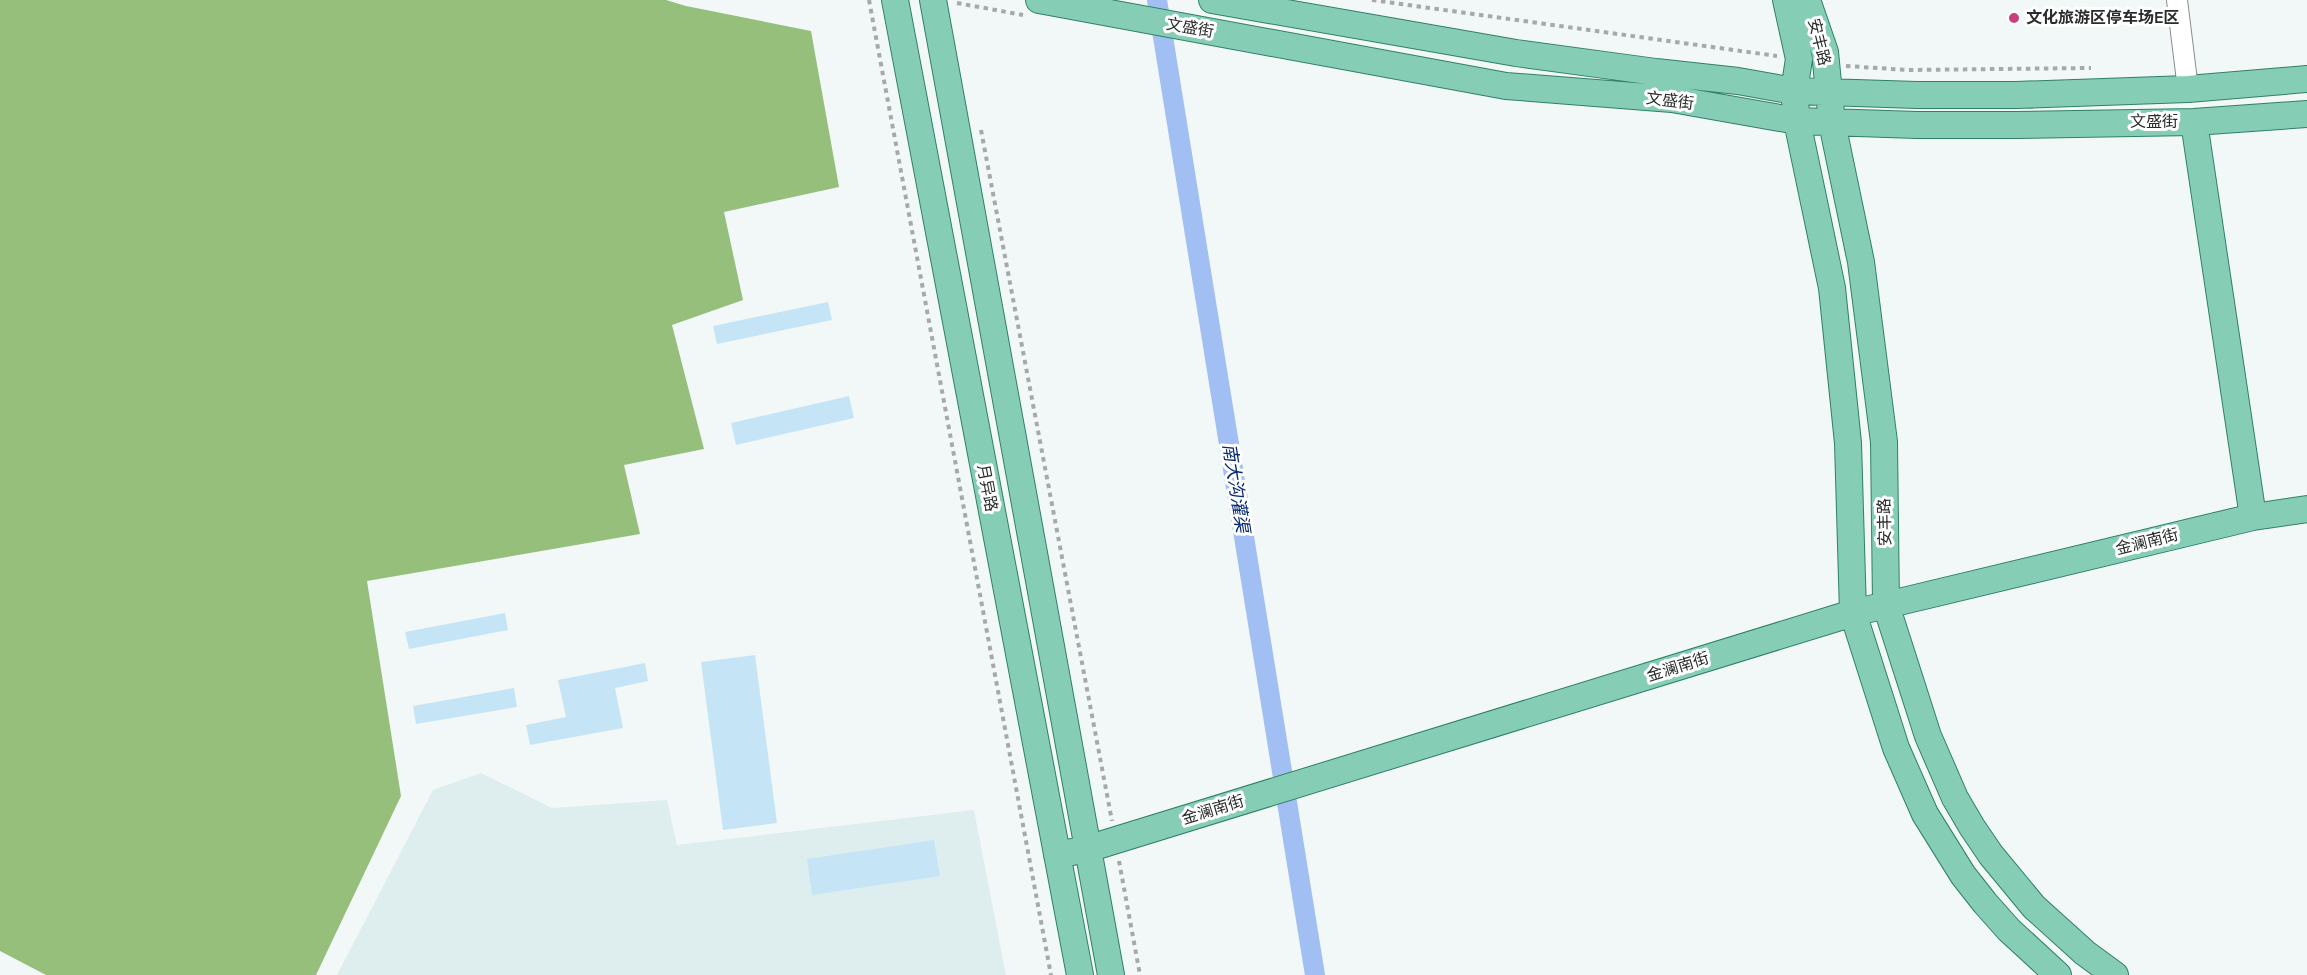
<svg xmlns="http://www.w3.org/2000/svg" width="2307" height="975" font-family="'Nunito Sans','Noto Sans SC',sans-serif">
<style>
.built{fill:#deeeee}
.forest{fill:#96bf7c}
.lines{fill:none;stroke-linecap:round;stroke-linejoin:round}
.canal{stroke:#a2bff4;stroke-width:20}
.building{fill:#c5e5f6}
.minor-casing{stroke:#878c8c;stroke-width:22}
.major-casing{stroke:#308065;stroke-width:28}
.path{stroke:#a5a9a9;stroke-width:4;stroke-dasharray:4.5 4.5;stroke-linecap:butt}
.minor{stroke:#fff;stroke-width:20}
.major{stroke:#85ceb5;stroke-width:26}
.poi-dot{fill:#c9407a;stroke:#fff;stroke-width:2}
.labels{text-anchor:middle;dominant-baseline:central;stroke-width:6;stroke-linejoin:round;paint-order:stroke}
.poi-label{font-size:16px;font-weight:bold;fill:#2a2c2c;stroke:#fff;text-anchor:start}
.street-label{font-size:16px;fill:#2a2c2c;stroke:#fff}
.water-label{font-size:18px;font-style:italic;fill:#042871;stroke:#fff}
</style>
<rect width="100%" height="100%" fill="#f2f8f8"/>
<!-- built -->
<path class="built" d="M481,773L552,808L667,800L677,845L974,810L1006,975H337L433,790Z"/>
<!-- forest -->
<path class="forest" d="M0,0H666L686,6L811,31L839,187L724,212L743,300L672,325L704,449L624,465L640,534L367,581L401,796L316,975H46L0,951Z"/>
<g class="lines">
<!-- canal -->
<path class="canal" d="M1157,0L1315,975"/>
</g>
<!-- building -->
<path class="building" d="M828,302L832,320L717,344L713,326Z
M849,396L854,418L736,445L731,423Z
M505,613L508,630L409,649L405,632Z
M755,655L777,823L723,830L701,662Z
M645,663L648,681L615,688L623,728L530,745L526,725L566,717L558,680Z
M514,688L517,707L416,724L413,706Z
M934,840L940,876L812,895L807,859Z"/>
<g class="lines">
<!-- minor casing -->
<g class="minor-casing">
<path id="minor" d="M2177,0L2188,89"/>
</g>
<!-- major casing -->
<g class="major-casing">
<path id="major" d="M895,0L1080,975
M933,0L1111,975
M1039,0L1506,86L1672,99L1797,121L1917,125H2017L2194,122L2307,114
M1212,0L1516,53L1656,72L1738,81L1794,91L1917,95H2016L2188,89L2307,79
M1786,0L1799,59L1794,91L1797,121L1832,288L1848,443L1853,613L1896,748L1925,814L1963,875L1985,903L2009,930L2058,975
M1807,0L1825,52L1832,123L1861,262L1884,442L1886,605L1928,736L1955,798L1972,827L1991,855L2034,907L2085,953L2115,975
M2194,122L2253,517
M1057,855L1087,849L1853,613L2253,517L2307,509"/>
</g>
<!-- path -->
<path class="path" d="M869,0L1051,975
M1372,0L1777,56
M957,3L1023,15
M1846,66L1908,70L2091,68
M981,130L1112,821
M1119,861L1140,975"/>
<!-- minor -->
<use href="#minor" class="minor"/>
<!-- major -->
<use href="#major" class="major"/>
</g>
<!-- markers -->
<circle class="poi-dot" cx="2014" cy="18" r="6"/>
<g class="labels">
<!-- poi labels -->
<g class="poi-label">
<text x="2026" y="18">文化旅游区停车场E区</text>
</g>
<!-- street labels -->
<g class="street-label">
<text transform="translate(1190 28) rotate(10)">文盛街</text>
<text transform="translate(1819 42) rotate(76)">安丰路</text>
<text transform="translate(1670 101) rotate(7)">文盛街</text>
<text x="2154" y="122">文盛街</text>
<text transform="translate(987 488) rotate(79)">月异路</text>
<text transform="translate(1885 522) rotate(-91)">安丰路</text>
<text transform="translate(2147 542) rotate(-14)">金澜南街</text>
<text transform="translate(1678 667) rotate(-17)">金澜南街</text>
<text transform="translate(1213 810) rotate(-17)">金澜南街</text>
</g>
<!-- water labels -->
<g class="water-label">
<text transform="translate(1236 488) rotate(81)">南大沟灌渠</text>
</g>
</g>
</svg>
